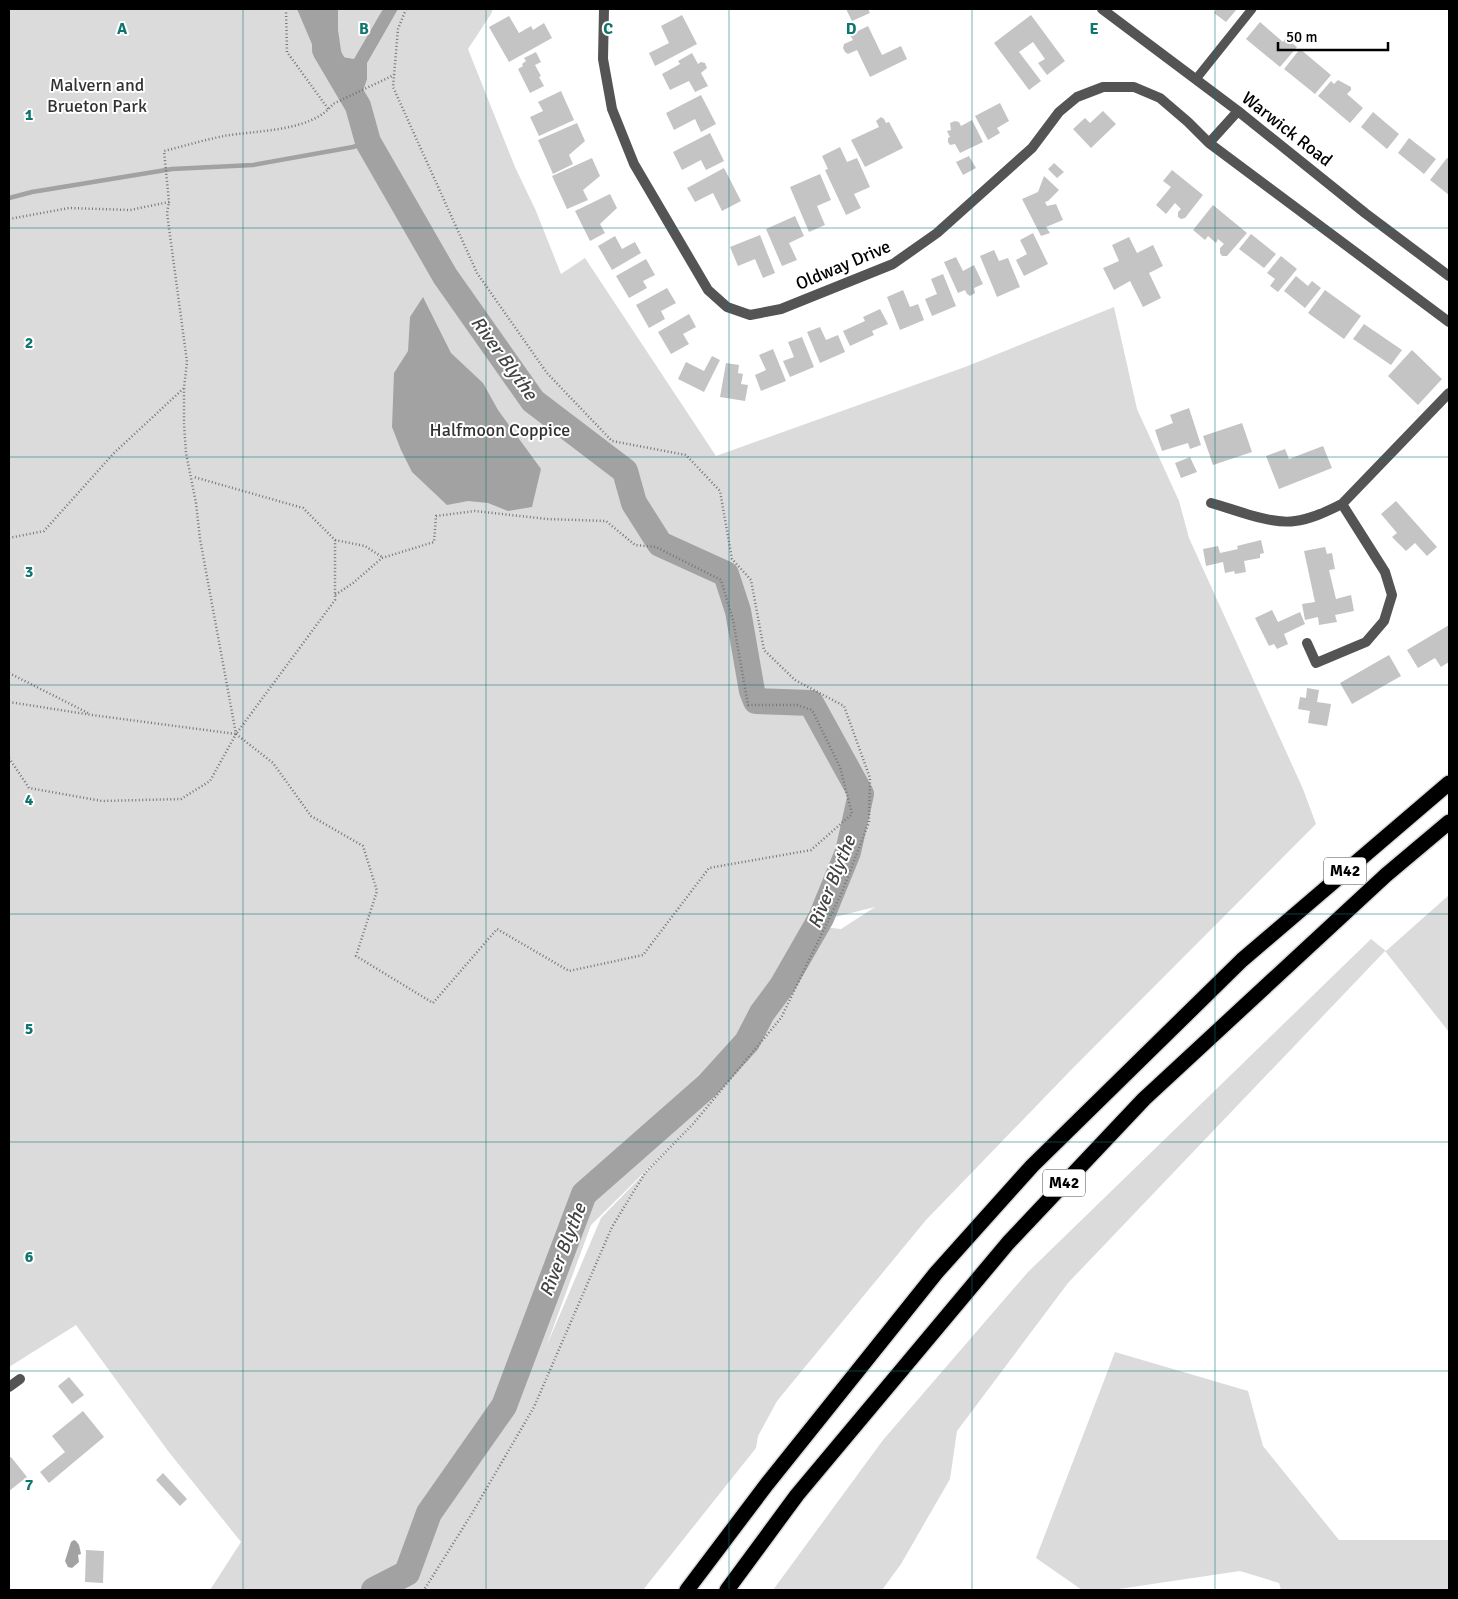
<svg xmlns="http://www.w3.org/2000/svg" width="1458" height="1599" font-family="Signika,sans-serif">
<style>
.green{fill:#dbdbdb;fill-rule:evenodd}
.water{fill:#a2a2a2}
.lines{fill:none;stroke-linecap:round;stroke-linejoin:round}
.stream{stroke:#a2a2a2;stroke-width:4.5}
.river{stroke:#a2a2a2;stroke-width:26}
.building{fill:#c4c4c4}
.motorway-casing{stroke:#dbdbdb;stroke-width:18}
.path{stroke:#767676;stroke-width:2.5;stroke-dasharray:1 2.5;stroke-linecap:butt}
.service{stroke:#545454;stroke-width:9}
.minor{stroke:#545454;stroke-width:10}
.motorway{stroke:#000;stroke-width:15}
.grid{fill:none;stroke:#0f766e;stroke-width:1;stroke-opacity:0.55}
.labels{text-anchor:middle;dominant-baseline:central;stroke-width:4;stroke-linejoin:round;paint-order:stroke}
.shield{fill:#fff;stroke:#4c4c4c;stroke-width:1}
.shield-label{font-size:16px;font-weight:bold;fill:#000}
.park-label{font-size:18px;fill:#323232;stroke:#fff}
.street-label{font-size:18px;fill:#000;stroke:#fff}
.water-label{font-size:19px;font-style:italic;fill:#434343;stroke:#fff}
.grid-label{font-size:16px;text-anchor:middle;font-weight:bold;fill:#0f766e;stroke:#fff;stroke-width:4;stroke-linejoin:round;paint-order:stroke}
</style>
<rect width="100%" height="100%" fill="#fff"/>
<!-- green -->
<path class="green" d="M9,9H493L491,14L468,49L515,167L536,211L561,274L585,258L716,456L965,367L1114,307L1137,409L1179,501L1189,538L1303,789L1316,824L1072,1069L926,1220L777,1401L758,1436L756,1448L643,1590H210L241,1542L168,1451L76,1325L9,1367ZM875,907L841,929L803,925ZM670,1147L601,1218L546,1347L591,1225Z
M1449,895V1032L1385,951L1068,1283L957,1431L950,1479L901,1564L882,1590H773L883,1440L1028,1272L1371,939L1386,951Z
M1115,1352L1248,1391L1263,1446L1339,1540H1449V1590H1281L1279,1583L1240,1571L1112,1590H1082L1036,1558Z"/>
<!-- water -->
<path class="water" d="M297,9H337L335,10L342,57L354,59L383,9H398L367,63V79L358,106L320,63Z
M423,297L451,353L483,383L498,410L541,469L532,507L508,511L488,503L468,501L447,505L412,472L401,450L392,427L394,373L408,351L410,317Z
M74,1540L76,1541L79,1545L81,1554L78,1555L79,1562L72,1568L68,1567L65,1561L71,1542Z"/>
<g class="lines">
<!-- stream -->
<path class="stream" d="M9,198L32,192L172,169L253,165L353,147L368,142"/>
<!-- river -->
<path class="river" d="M325,9V50L358,106L368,142L445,276L533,401L625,471L634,503L660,544L726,574L738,611L752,691L756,701L811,703L861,794L848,852L821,918L782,986L762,1013L747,1042L708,1085L584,1194L504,1406L429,1513L407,1573L374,1590"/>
</g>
<!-- building -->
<path class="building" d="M846,9H868L870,13L852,21Z
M1217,9H1237L1226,22L1214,13Z
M682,15L697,44L655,66L649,53L669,43L661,26Z
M1031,15L1065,61L1047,75L1038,63L1045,59L1033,42L1019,52L1041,81L1029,90L994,43Z
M509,16L519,33L531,26L533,30L544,23L552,38L509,62L489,27Z
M1260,22L1283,42L1286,38L1297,47L1280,67L1246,39Z
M868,26L882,55L901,46L907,59L870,77L857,50L848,54L845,52L843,48L844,44L853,40L850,35Z
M1300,49L1331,75L1315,94L1284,69Z
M536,52L541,62L535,65L541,76L539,77L544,86L530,93L518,69L523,66L522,64L526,61L524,58Z
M692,53L698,64L701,62L705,63L707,68L701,73L708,86L695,92L689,81L670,90L662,74L680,64L678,61Z
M1338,80L1351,87V90L1347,94L1363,108L1350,123L1318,96L1331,81L1334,84Z
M561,91L574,120L539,136L530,117L543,111L538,102Z
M701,95L716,124L701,132L695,119L674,130L666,113Z
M1000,103L1009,121L997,128L1000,133L988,140L975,116Z
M1103,111L1116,124L1091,148L1073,129L1085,118L1090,123Z
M1373,112L1399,134L1387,149L1361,127Z
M881,117L884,119L886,123L889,122L903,148L865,167L851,140L879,127L876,121Z
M972,120L983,142L960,153L955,144L950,145L948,142V138L950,137L947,131L951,130L950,123L955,121L959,122L961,126Z
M577,123L585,141L569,155L573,164L553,174L538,140Z
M710,133L724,161L706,170L701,160L682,170L673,152Z
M1409,138L1436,159L1424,174L1398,153Z
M840,147L847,162L857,158L870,187L854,194L861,208L846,215L825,170L828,169L822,156Z
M969,156L976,168L963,175L956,162Z
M592,158L600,176L583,190L588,200L567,209L552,176Z
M1447,158H1449V195L1430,180Z
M1054,163L1064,172L1057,178L1048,169Z
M724,168L741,201L722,211L713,193L695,202L687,188Z
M1172,170L1203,195L1185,218L1181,219L1178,217V212L1181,209L1175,203L1166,214L1156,205L1171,187L1163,181Z
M820,174L831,200L817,206L825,225L809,232L790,187Z
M1044,176L1059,190L1048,201L1045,202L1047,206L1056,204L1063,220L1046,227L1050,233L1041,236L1022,199L1038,192Z
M610,194L617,208L600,224L605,233L590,241L575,211Z
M1213,205L1247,233L1227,256H1222L1220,253V248L1224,244L1218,239L1216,243L1208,236L1205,240L1193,230Z
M795,216L804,236L789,243L797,260L782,266L766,229Z
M1033,233L1048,264L1024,276L1016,260L1027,254L1020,240Z
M1251,234L1276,254L1264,268L1239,249Z
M760,235L775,273L763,278L755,259L738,266L730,247Z
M615,236L622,249L635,242L641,253L612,270L598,246Z
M1129,237L1137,253L1153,245L1163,266L1149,273L1161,298L1143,307L1130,281L1114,290L1103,268L1119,261L1112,245Z
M994,250L999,261L1008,258L1020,287L997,297L980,256Z
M1281,256L1297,269L1278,292L1270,286L1275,279L1267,273Z
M956,257L963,271L974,265L983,284L974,288L975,293L970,296L967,294L965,290L958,293L944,262Z
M646,259L655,275L643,281L647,288L629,298L616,276Z
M943,274L956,306L932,316L925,299L937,294L931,279Z
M1296,276L1308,286L1312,281L1321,288L1305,308L1284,291Z
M667,288L676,303L661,311L665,319L649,328L636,305Z
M903,290L910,307L918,304L924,320L900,330L887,297Z
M1325,290L1361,316L1344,339L1308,313Z
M880,309L888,324L872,331L874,335L850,346L843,331L865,321L863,317Z
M689,314L696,327L683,334L689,344L671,354L658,332Z
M1364,324L1402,350L1391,365L1353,339Z
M820,327L826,340L838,335L845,352L820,363L807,332Z
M802,337L814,367L790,377L783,361L794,357L788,342Z
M773,349L786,381L761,391L755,375L766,370L759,355Z
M1412,350L1442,379L1418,405L1388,376Z
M712,356L720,360L704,392L678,379L686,362L704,371Z
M726,363L739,365L738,373L743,374L741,384L748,385L745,401L720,397Z
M1189,408L1201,445L1190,449L1188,443L1162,451L1155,430L1173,423L1170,415Z
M1242,423L1252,452L1213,465L1203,436Z
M1323,446L1332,468L1279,489L1266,456L1285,449L1289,459Z
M1190,457L1197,472L1181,478L1175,463Z
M1396,501L1437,547L1427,556L1415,543L1406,551L1392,537L1397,533L1381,514Z
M1261,540L1264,553L1260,554V558L1244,561L1246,572L1235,574L1234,571L1225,573L1223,562L1206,566L1203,549L1218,546L1220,553L1238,549L1237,546Z
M1325,547L1327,554L1332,553L1335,569L1329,570L1336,599L1351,595L1354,611L1335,615L1337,622L1319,625L1318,617L1305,620L1302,604L1315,602L1304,551Z
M1272,610L1278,622L1300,612L1305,624L1284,634L1288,644L1277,649L1274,644L1269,646L1255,618Z
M1449,625V662L1441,667L1435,658L1418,668L1407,650Z
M1389,655L1401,676L1352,704L1340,683Z
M1307,688L1319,690L1317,702L1331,704L1327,726L1308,723L1310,711L1298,709L1300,697L1306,698Z
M69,1377L84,1395L72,1404L58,1386Z
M83,1411L104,1437L49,1483L40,1472L65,1452L52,1436Z
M11,1457L27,1477L9,1491V1458Z
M163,1473L187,1499L180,1506L156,1480Z
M86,1550L104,1551L103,1583L85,1582Z"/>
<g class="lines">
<!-- motorway casing -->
<g class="motorway-casing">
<path id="motorway" d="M687,1590L767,1484L936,1273L1032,1166L1242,960L1449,783
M727,1590L797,1495L1008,1243L1144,1099L1386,875L1449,822"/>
</g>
<!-- path -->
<path class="path" d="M286,9L287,52L329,110
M406,9L398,29L393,87L477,273L547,373L612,441L686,455L720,491L732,559L751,580L764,650L795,680L844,706L870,778L869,822L842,892L781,1018L693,1124L645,1173L612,1227L534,1407L471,1515L424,1590
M9,219L69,208L130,210L169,202L164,151C184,146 204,140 224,136C257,130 312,132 333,104L394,75
M9,538L44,531L114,453L184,388
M335,540L365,546L382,557
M9,673L88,713
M9,702L92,715L236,734L335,600V540L303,508L194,477
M236,734L273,763L311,816L363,846L377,891L356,956L433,1003L497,929L569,971L643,955L709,868L811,850L852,814L840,767L812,710L797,705H748L733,620L721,580L656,547L635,545L606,521L547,519L475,511L436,516L434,542L382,558L353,583L335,595
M9,758L29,788L102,801L181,799L210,781L236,734L200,539L196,503L186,453L184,424V388L187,362L167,213L169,202"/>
<!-- service -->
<path class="service" d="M1196,79L1252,9"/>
<!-- minor -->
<path class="minor" d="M604,9L603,59L612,109L634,164L708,290L727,307L750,315L781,309L893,264L937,233L1032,148L1059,112L1077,97L1103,87H1134L1160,98L1188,122L1209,143L1238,111
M1102,9L1238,111L1365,213L1449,276
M1209,143L1449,322
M1211,503C1234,509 1271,525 1295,521C1312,519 1327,511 1342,504
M1307,643L1316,663L1366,642L1384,621L1392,595L1385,572L1342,504L1449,393
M9,1387L20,1379"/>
<!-- motorway -->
<use href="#motorway" class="motorway"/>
</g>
<!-- grid -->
<path class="grid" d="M243,9V1590M486,9V1590M729,9V1590M972,9V1590M1215,9V1590M9,228H1449M9,457H1449M9,685H1449M9,914H1449M9,1142H1449M9,1371H1449"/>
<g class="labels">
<!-- shield labels -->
<g class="shield">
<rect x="1324" y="857.5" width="42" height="27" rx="4"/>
<rect x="1043" y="1169.5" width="42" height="27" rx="4"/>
</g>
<g class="shield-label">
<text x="1345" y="871">M42</text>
<text x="1064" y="1183">M42</text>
</g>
<!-- park labels -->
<g class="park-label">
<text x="97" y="85">Malvern and<tspan x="97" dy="21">Brueton Park</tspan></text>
<text x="500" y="430">Halfmoon Coppice</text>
</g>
<!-- street labels -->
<g class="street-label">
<text transform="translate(1287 129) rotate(38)">Warwick Road</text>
<text transform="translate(843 265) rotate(-23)">Oldway Drive</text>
</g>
<!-- water labels -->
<g class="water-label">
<text transform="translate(504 358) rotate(54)">River Blythe</text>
<text transform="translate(832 882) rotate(-68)">River Blythe</text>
<text transform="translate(563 1250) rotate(-69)">River Blythe</text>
</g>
</g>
<g class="grid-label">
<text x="122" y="34">A</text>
<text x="364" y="34">B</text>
<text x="608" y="34">C</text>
<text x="851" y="34">D</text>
<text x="1094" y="34">E</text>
<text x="29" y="120">1</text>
<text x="29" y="348">2</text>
<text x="29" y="577">3</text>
<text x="29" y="805">4</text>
<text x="29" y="1034">5</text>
<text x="29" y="1262">6</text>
<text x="29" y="1490">7</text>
</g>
<!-- border -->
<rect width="1458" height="1599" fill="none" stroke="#000000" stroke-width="20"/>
<!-- scale -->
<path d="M1278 42v8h110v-8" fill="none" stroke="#000000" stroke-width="2.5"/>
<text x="1286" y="42" font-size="15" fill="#000000" stroke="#ffffff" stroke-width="4" paint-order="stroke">50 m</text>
</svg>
